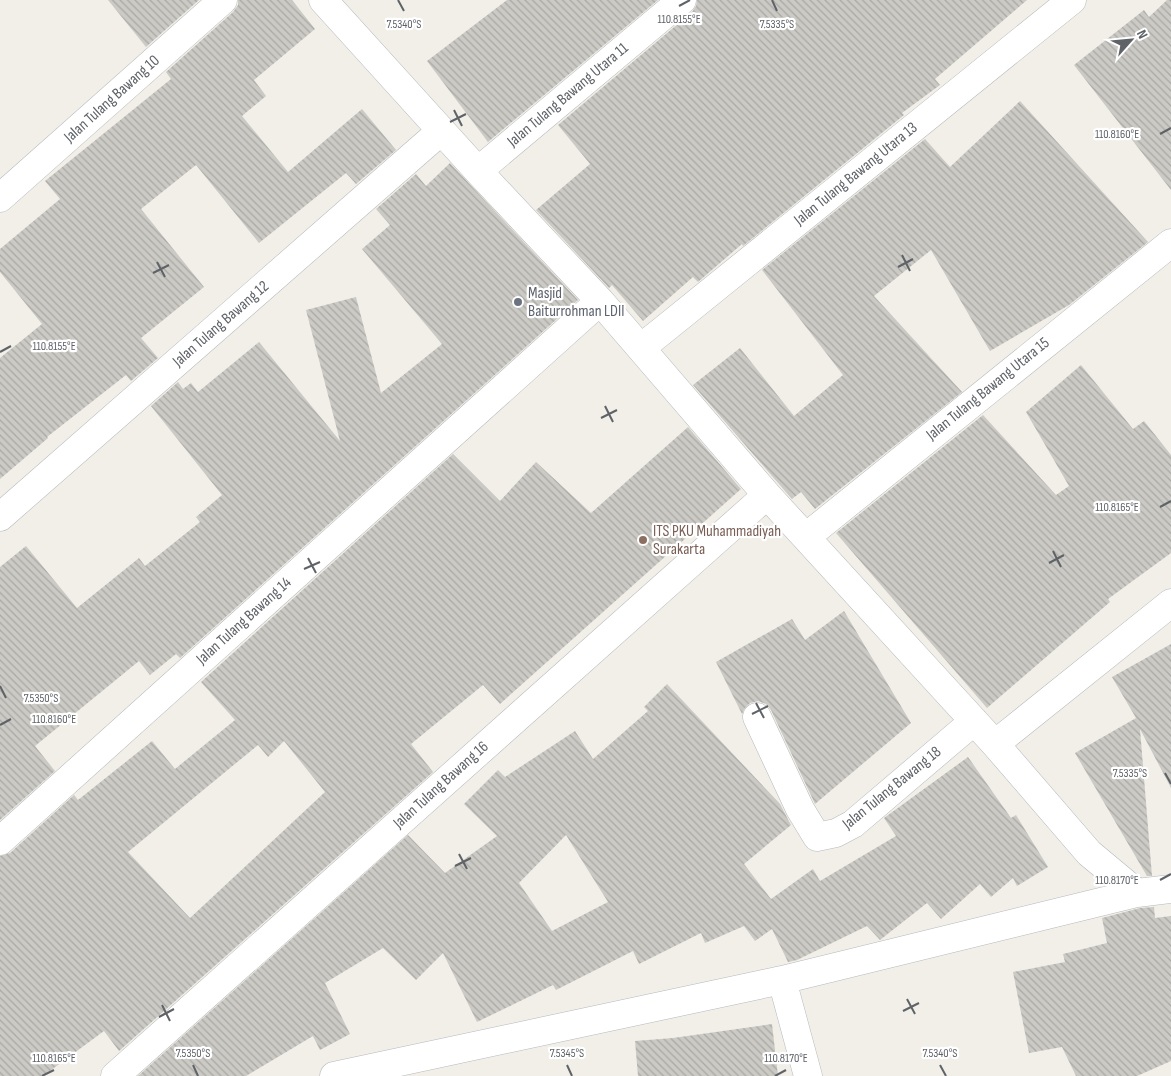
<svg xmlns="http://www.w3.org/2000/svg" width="1171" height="1076" font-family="'Sofia Sans Condensed',sans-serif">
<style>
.building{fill:url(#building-back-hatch);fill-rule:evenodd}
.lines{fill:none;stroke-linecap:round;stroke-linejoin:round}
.minor-casing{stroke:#b5b8bc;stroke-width:29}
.minor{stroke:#fff;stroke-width:28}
.ticks{fill:none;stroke:#5f6368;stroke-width:2}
.worship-dot{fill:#6b7280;stroke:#fff;stroke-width:2}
.education-dot{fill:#8d6e63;stroke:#fff;stroke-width:2}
.labels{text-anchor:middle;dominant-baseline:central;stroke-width:4.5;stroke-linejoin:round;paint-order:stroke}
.street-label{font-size:16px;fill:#5f6368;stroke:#fff}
.worship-label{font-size:16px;fill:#5b616d;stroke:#fff;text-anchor:start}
.education-label{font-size:16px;fill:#785e54;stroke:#fff;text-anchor:start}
.ticks-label{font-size:12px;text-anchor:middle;fill:#5f6368;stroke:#fff;stroke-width:4.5;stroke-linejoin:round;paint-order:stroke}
</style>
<defs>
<pattern id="building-back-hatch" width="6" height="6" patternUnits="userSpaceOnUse" patternTransform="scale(1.25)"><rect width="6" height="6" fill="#cccac5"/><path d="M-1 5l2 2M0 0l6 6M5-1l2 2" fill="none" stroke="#a9a8a4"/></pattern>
</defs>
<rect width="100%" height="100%" fill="#f1efe8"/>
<!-- building -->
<path class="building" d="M108,0H199L146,47Z
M238,0H292L315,29L254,80L266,96L242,116L288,172L362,109L396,150L356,184L346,173L259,243L196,165L141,209L204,287L141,338L158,358L131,381L126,375L47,437L48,438L0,479V358L42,324L0,272V249L60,199L45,181L171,79L166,72L233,12L238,5Z
M507,0H658L488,142L427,61Z
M697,0H1027L935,79L940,85L902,113L904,115L743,246L742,244L698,282L693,277L643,321L612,285L609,288L536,210L590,164L558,125L692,12L696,6Z
M1167,0H1171V190L1074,65L1144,10L1149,17Z
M1020,101L1148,242L1069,305L990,351L931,250L874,296L962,392L815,509L801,492L792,499L693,385L740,348L794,416L843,375L762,270L925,139L950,167Z
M450,163L578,300L180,658L176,654L150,675L139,661L35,746L55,771L0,820V567L26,546L77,608L139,558L145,566L200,522L196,517L222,495L151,406L178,382L183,389L191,383L198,392L259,342L340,441L306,310L356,297L381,393L442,344L362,249L390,225L376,209L416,174L426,186Z
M1081,365L1133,429L1144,421L1171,455V553L1108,599L1110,602L987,708L836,533L983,415L1056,495L1069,486L1026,412Z
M688,427L741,489L500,704L483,685L411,744L433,772L119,1051L104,1031L43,1076H0V856L10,853L74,795L78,800L152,741L175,769L235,720L201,682L453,454L500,501L536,462L591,513ZM284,741L325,792L190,918L128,852L258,745L268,757Z
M844,611L911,723L815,804L771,710L766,704L758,701L750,703L745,708L742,714L716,662L792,619L805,640Z
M1171,644V788L1140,729L1152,876H1147L1075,753L1136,718L1112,677Z
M667,684L780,804L791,825L744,864L771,899L813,869L820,881L896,836L884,818L968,757L1011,818L1016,815L1048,867L1017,886L1013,878L991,897L980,884L941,919L927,903L880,940L867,926L797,960L788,962L772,929L755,941L744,926L705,943L701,933L639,964L633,951L556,990L553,985L477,1022L443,953L416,980L383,948L325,983L350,1034L320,1050L313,1036L246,1076H138L408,835L445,873L497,836L464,804L498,770L505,777L575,731L593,759L648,711L644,707ZM566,835L608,902L552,931L519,883Z
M1154,907L1155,918L1171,916V1061L1137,1076H1076L1062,1047L1029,1053L1013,972L1065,962L1063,954L1107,943L1102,918L1140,908Z
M772,1024L778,1076H638L635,1041L673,1038Z"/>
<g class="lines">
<!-- minor casing -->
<g class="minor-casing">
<path id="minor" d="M323,0L478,171L600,301L767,495L995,744L1171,603
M478,171L682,0
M0,198L223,0
M641,348L1072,0
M0,517L441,131
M806,537L1171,243
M757,717L800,809L817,837L836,833L853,824L974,721
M995,744L1089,853L1137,893
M0,841L600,301
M782,980L808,1076
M115,1076L767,495
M334,1076L782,980L1137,893L1171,889"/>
</g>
<!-- minor -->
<use href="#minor" class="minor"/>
</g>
<!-- ticks -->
<path class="ticks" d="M398,0L404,11M772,0L777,11M679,6L690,0M454,110L462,126M450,122L466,114M1160,134L1171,128M902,255L910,271M157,262L165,277M898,267L913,259M153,273L169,265M0,352L11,346M605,406L613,422M601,418L617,410M1160,507L1171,501M1053,551L1061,567M308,558L316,573M1049,563L1064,555M304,569L320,562M0,686L6,698M756,703L764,718M752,714L768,706M0,725L11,719M1165,773L1171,784M459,854L467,869M455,866L471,858M1160,880L1171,874M907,999L915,1014M162,1005L170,1021M903,1011L919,1003M159,1017L174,1009M193,1065L198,1076M567,1065L572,1076M940,1065L946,1076M42,1076L54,1070M775,1076L786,1070"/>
<!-- markers -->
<circle class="worship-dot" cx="518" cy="302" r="5"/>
<circle class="education-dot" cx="643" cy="540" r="5"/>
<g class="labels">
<!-- street labels -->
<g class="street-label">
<text transform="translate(568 95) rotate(-40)">Jalan Tulang Bawang Utara 11</text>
<text transform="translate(112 99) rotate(-42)">Jalan Tulang Bawang 10</text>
<text transform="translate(856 174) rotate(-39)">Jalan Tulang Bawang Utara 13</text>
<text transform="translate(221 324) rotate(-41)">Jalan Tulang Bawang 12</text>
<text transform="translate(988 389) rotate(-39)">Jalan Tulang Bawang Utara 15</text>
<text transform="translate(244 621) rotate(-42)">Jalan Tulang Bawang 14</text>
<text transform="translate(441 785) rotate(-42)">Jalan Tulang Bawang 16</text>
<text transform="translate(892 788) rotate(-39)">Jalan Tulang Bawang 18</text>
</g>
<!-- worship labels -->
<g class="worship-label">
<text x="528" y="293">Masjid<tspan x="528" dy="18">Baiturrohman LDII</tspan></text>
</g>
<!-- education labels -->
<g class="education-label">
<text x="653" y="531">ITS PKU Muhammadiyah<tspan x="653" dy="18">Surakarta</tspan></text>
</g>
</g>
<g class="ticks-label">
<text x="679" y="23">110.8155°E</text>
<text x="404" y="28">7.5340°S</text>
<text x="777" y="28">7.5335°S</text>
<text x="1117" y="138">110.8160°E</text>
<text x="54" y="350">110.8155°E</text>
<text x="1117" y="511">110.8165°E</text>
<text x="41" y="702">7.5350°S</text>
<text x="54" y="723">110.8160°E</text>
<text x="1130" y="777">7.5335°S</text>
<text x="1117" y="884">110.8170°E</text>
<text x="193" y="1057">7.5350°S</text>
<text x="567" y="1057">7.5345°S</text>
<text x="940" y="1057">7.5340°S</text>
<text x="54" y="1062">110.8165°E</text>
<text x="786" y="1062">110.8170°E</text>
</g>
<!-- north arrow -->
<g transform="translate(1131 40) rotate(63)" stroke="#ffffff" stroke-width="4" paint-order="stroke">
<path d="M0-4L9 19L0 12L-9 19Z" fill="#5f6368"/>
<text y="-8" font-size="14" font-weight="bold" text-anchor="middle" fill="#5f6368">N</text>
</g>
</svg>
